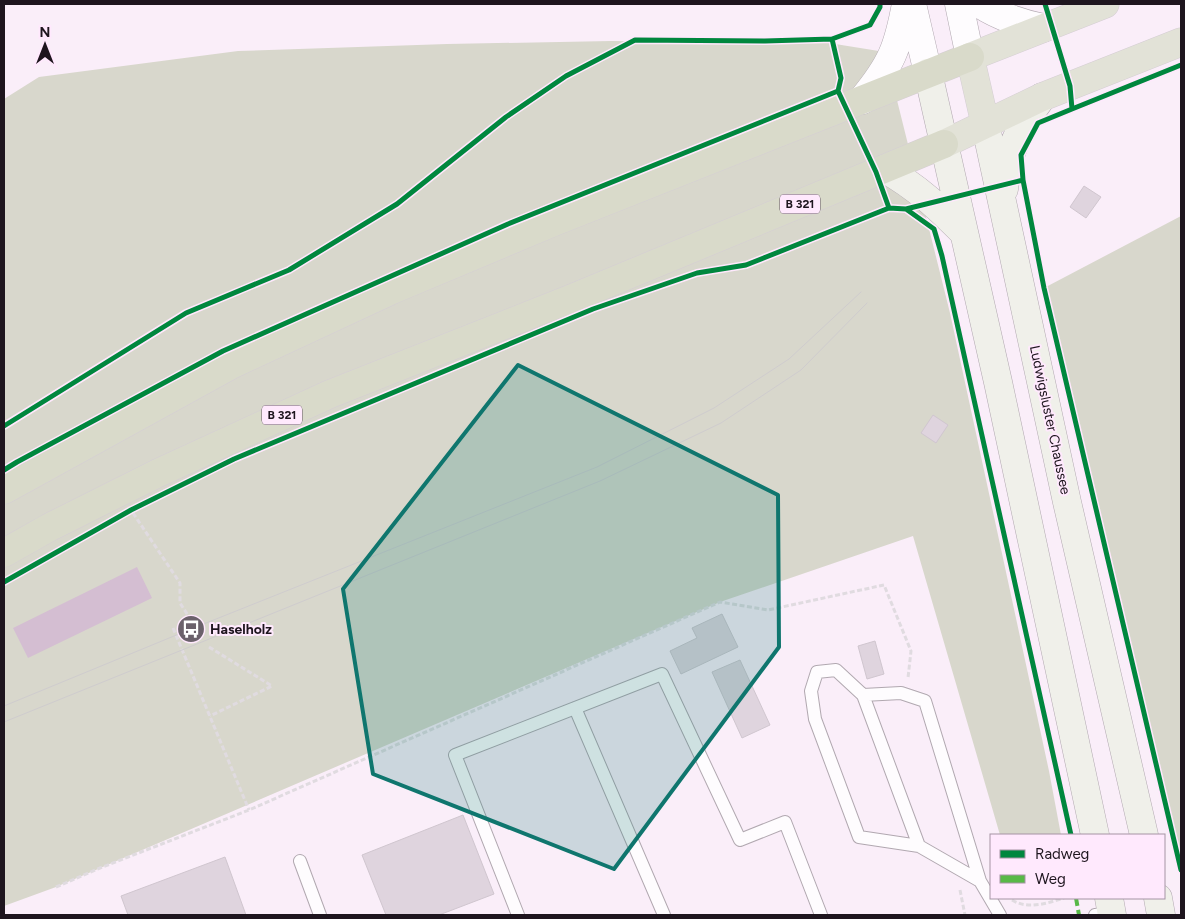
<svg xmlns="http://www.w3.org/2000/svg" width="1185" height="919" font-family="Figtree,sans-serif">
<style>
.green{fill:#d8d7cc}
.water{fill:#d4bed2}
.building{fill:#dfd4de;stroke:#d0c6cf}
.lines{fill:none;stroke-linecap:round;stroke-linejoin:round}
.service-casing{stroke:#b1a8b0;stroke-width:14}
.tertiary-casing{stroke:#b1a8b0;stroke-width:29}
.secondary-casing{stroke:#b1a8b0;stroke-width:29}
.primary-casing{stroke:#d5ced4;stroke-width:29}
.trunk-casing{stroke:#d5ced4;stroke-width:29}
.path{stroke:#e0dbe0;stroke-width:3;stroke-dasharray:5 2.5;stroke-linecap:butt}
.service{stroke:#fefcfe;stroke-width:12}
.tertiary{stroke:#fefcfe;stroke-width:28}
.secondary{stroke:#f0f0ea;stroke-width:28}
.primary{stroke:#e2e2d7;stroke-width:28}
.trunk{stroke:#d9daca;stroke-width:28}
.tram{stroke:#cfccce;stroke-width:1}
.quiet{stroke:#58b947;stroke-width:4;stroke-dasharray:8 4;stroke-linecap:butt}
.cycleway-casing{stroke:#ffe9fd;stroke-width:8}
.cycleway{stroke:#00873e;stroke-width:5}
.marked{fill:#0f766e;fill-opacity:0.2;stroke:#0f766e;stroke-width:4;stroke-linejoin:round}
.labels{text-anchor:middle;dominant-baseline:central;stroke-width:4;stroke-linejoin:round;paint-order:stroke}
.shield{fill:#ffe9fd;stroke:#625561;stroke-width:1}
.shield-label{font-size:12px;font-weight:bold;fill:#1e151e}
.street-label{font-size:14px;fill:#1e151e;stroke:#ffe9fd}
.poi-label{font-size:14px;font-weight:bold;fill:#1e151e;stroke:#ffe9fd;text-anchor:start}
</style>
<rect width="100%" height="100%" fill="#faeef9"/>
<!-- green -->
<path class="green" d="M611,41L829,43L885,52L950,313L1049,771L1061,835H1000L913,536L720,602L56,887L4,906V99L39,77L238,51L447,44Z
M1181,216V870L1044,288Z"/>
<!-- water -->
<path class="water" d="M137,567L152,598L28,658L13,628Z"/>
<!-- building -->
<path class="building" d="M1084,186L1101,197L1086,218L1070,207Z
M933,415L948,425L936,443L921,433Z
M722,614L738,647L681,674L670,651L697,638L692,628Z
M875,641L884,674L867,679L858,646Z
M740,660L770,725L742,738L712,672Z
M463,815L494,894L439,915H386L362,855Z
M225,857L246,915H128L121,896Z"/>
<g class="lines">
<!-- service casing -->
<g class="service-casing">
<path id="service" d="M863,695L901,693L925,701L980,881L1000,915
M575,708L664,915
M919,846L863,695L836,670L817,672L811,691L815,719L859,837L919,846L980,881
M300,861L320,915
M518,915L455,755L662,674L740,840L785,822L821,915
M1095,915L1112,913"/>
</g>
<!-- tertiary casing -->
<g class="tertiary-casing">
<path id="tertiary" d="M912,4L928,73
M959,4L970,57
M980,4C1000,17 1020,23 1043,28
M862,100C891,65 898,48 906,4"/>
</g>
<!-- secondary casing -->
<g class="secondary-casing">
<path id="secondary" d="M928,73L998,382L1095,835
M985,123L1067,502L1144,835
M885,169C918,188 937,206 964,233
M1004,189C1008,150 1019,128 1042,97
M1109,898L1112,915
M1158,898L1161,915"/>
</g>
<!-- primary casing -->
<g class="primary-casing">
<path id="primary" d="M985,123L970,57L1105,4
M944,144L1042,97L1181,42"/>
</g>
<!-- trunk casing -->
<g class="trunk-casing">
<path id="trunk" d="M4,490L233,364L392,290L554,222L970,57
M4,553L50,527L158,473L330,394L570,299L944,144"/>
</g>
<!-- path -->
<path class="path" d="M133,513L180,583V603L191,620
M173,628L249,810
M209,647L272,686L210,716
M56,887L100,868L249,810L720,602L768,610L884,585L911,651L908,678
M960,890L965,915
M1012,900C1028,910 1048,903 1064,898"/>
<!-- service -->
<use href="#service" class="service"/>
<!-- tertiary -->
<use href="#tertiary" class="tertiary"/>
<!-- secondary -->
<use href="#secondary" class="secondary"/>
<!-- primary -->
<use href="#primary" class="primary"/>
<!-- trunk -->
<use href="#trunk" class="trunk"/>
<!-- tram -->
<path class="tram" d="M4,706L191,629L597,467L714,408L789,359L861,292
M4,722L600,481L721,423L801,370L867,303"/>
<!-- quiet -->
<path class="quiet" d="M1076,898L1079,915"/>
<!-- cycleway casing -->
<g class="cycleway-casing">
<path id="cycleway" d="M880,4V7L870,25L832,39L841,78L838,91L876,172L889,208L906,209L934,229L942,256L1071,835
M1045,4L1070,86L1072,109L1038,123L1021,155L1023,180L1044,288L1181,870
M1072,109L1181,65
M906,209L1023,180
M4,426L186,313L289,270L397,204L506,117L566,76L635,40L765,41L832,39
M4,470L17,462L223,351L508,224L838,91
M4,582L131,510L234,459L593,309L697,273L746,265L889,208"/>
</g>
<!-- cycleway -->
<use href="#cycleway" class="cycleway"/>
</g>
<!-- marked area -->
<path class="marked" d="M518,365L778,495L779,647L614,869L373,774L343,589Z"/>
<!-- icons -->
<defs>
<g id="bus-disc" transform="scale(1.4375)"><circle r="9.5" fill="#6b616b" stroke="#ffe9fd"/><path d="M-5-6H5V4H4V6H2V4H-2V6H-4V4H-5ZM-3.5-4V0h7V-4ZM-3.5 1.2v1.5H-2V1.2ZM2 1.2v1.5H3.5V1.2Z" fill="#fff"/></g>
</defs>
<g fill-rule="evenodd">
<use href="#bus-disc" x="191" y="629"/>
</g>
<g class="labels">
<!-- shield labels -->
<g class="shield">
<rect x="780" y="194.5" width="40" height="19" rx="4"/>
<rect x="262" y="405.5" width="40" height="19" rx="4"/>
</g>
<g class="shield-label">
<text x="800" y="204">B 321</text>
<text x="282" y="415">B 321</text>
</g>
<!-- street labels -->
<g class="street-label">
<text transform="translate(1050 420) rotate(78)">Ludwigsluster Chaussee</text>
</g>
<!-- poi labels -->
<g class="poi-label">
<text x="210" y="629">Haselholz</text>
</g>
</g>
<!-- border -->
<rect width="1185" height="919" fill="none" stroke="#1e151e" stroke-width="10"/>
<!-- legend -->
<rect x="990" y="834" width="175" height="65" fill="#ffe9fd" stroke="#a594a4"/>
<rect x="1000" y="850" width="25" height="8" fill="#00873e" stroke="#a594a4"/>
<text x="1035" y="859" font-size="15" fill="#1e151e">Radweg</text>
<rect x="1000" y="875" width="25" height="8" fill="#58b947" stroke="#a594a4"/>
<text x="1035" y="884" font-size="15" fill="#1e151e">Weg</text>
<!-- north arrow -->
<g transform="translate(45 45)" stroke="#ffe9fd" stroke-width="4" paint-order="stroke">
<path d="M0-4L9 19L0 12L-9 19Z" fill="#1e151e"/>
<text y="-8" font-size="14" font-weight="bold" text-anchor="middle" fill="#1e151e">N</text>
</g>
</svg>
